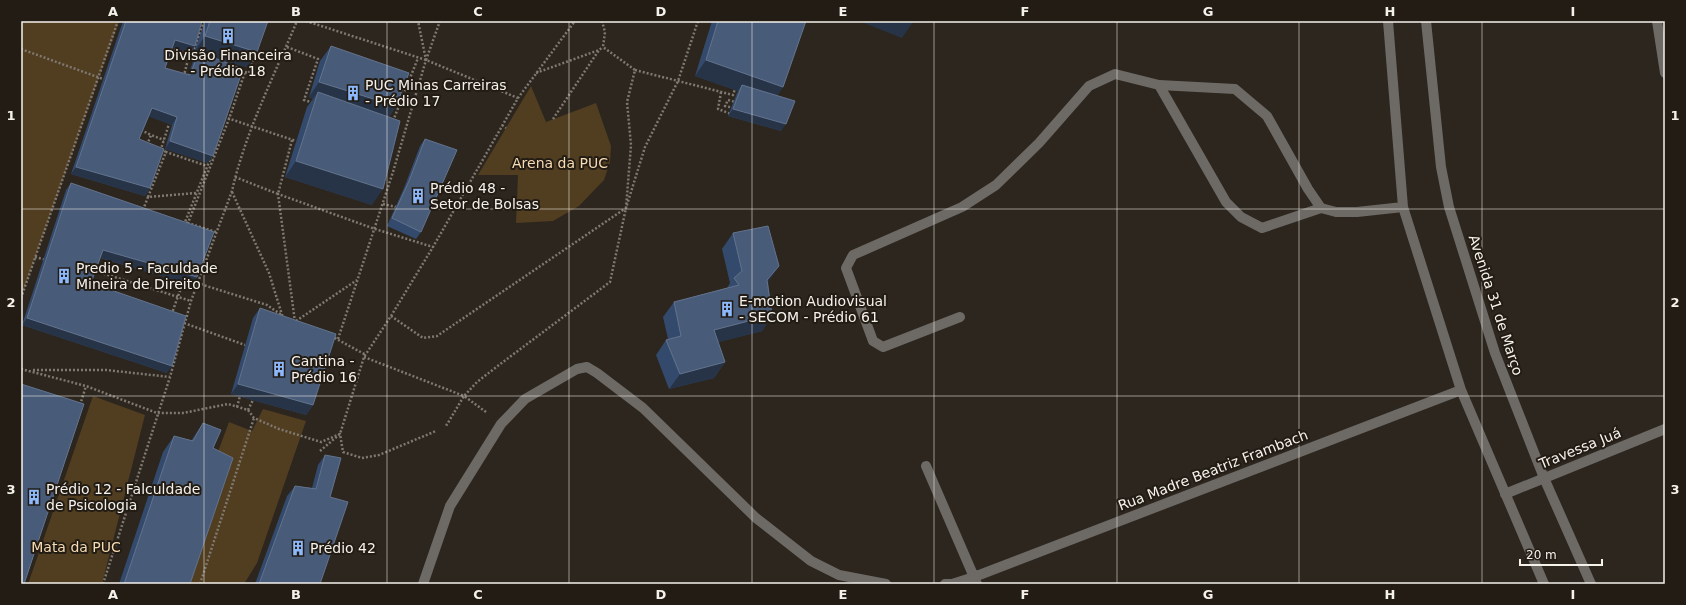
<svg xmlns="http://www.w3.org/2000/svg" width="1686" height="605" font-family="'DejaVu Sans',sans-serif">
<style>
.green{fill:#513d20}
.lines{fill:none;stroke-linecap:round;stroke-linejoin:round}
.path{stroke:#7f7972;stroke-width:2.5;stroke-dasharray:2 2;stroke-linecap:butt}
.minor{stroke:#6d6a66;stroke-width:10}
.wall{fill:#334a6d}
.shaded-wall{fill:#273447}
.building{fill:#485c7a;stroke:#63738c}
.grid{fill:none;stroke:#f5f1eb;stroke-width:1;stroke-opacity:0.55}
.labels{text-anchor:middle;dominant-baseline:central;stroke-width:4;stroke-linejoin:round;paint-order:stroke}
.poi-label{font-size:14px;fill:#f5f1eb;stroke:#221c14;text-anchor:start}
.park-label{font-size:14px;fill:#f8dbb3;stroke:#221c14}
.street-label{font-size:14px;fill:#f5f1eb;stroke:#221c14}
.neatline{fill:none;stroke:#f5f1eb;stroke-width:1.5}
.grid-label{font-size:13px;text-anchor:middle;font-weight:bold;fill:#f5f1eb}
</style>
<rect width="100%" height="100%" fill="#2c261e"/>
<!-- green -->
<path class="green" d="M21,21H119L21,298Z
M531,86L546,122L596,103L611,146L610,162L604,180L579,206L553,221L516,223L518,175H478Z
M93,396L145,415L102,584H28Z
M263,409L306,421L257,563L244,584H189L229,470L216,457L229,422L252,431Z"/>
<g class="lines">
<!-- path -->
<path class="path" d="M306,21L426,60L518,98
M287,47L318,59L304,100L314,103
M192,48L189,56L198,59
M21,49L103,79
M169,51L189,56L184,75
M172,52L173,49L185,53L186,51
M192,57L204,21
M426,60L440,21
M635,70L733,95L735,89
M245,72L249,73L256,52
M536,73L599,50L603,47
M721,92L718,109L731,114
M734,108L725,106L728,100L735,102
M224,117L296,141
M553,119L599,50
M393,121L418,58
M502,125L506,128
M141,130L151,135
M147,145L151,135L164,140
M166,152L161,149L169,124
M235,177L278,194L292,140
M232,192L269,273L283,318
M148,197L166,152L207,166
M383,204L396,207
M143,210L148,197L196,193
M188,223L185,222L211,157L214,158
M216,232L188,223L229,119L245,72
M96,244L186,274L167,327L77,295Z
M35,257L46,260
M92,270L191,301
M197,283L267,305L283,316
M21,298L118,21
M391,316L423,338L437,336L626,208L645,147L678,81L698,21
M296,321L357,280
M295,322L278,194L375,229L433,247
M184,323L245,345
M331,336L366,355
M338,339L393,172L426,60L418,21
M364,357L464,396L446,426
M21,369L86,386L157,413H183L228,404L248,410L254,418L279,429L321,442L340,434L343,452L362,458L379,455L436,431
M33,370H106L170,377
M80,405L86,386
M237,407L240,396
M248,410L253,400
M486,412L464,396L477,382L499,365L610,282L626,208L631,145L627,102L635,70L603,47L605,32L602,21
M320,451L340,434L364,357L391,316L433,247L518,98L575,21
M103,584L170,377L191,301L232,191C245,133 274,76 297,21
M200,584L254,418"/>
<!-- minor -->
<path class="minor" d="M1388,21L1403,207L1461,390L1544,584
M1426,21L1441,167L1449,207L1495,353L1544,478L1591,584
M1657,21L1665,73
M1159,85L1226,202L1241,217L1262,228L1321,208
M960,317L883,347L873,341L846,268L853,255L962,207L996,185L1039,143L1089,86L1115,74L1159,85L1235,89L1267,116L1308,189L1321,208L1336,212H1357L1403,207
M926,466L977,584
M1505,494L1665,429
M423,584L450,506L501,424L525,399L577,369L587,367L597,373L643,408L756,518L811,561L839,575L886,584
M945,584H952L974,577L1461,390"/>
</g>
<!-- wall -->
<path class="wall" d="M123,21H202L195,46L190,53L172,47L165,68L188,75L194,59L198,53L194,52L205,21H268L247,67L211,57L208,163L165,149L172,125L149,116L139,139L150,188L145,196L71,174Z
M712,21H806L783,87L777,96L781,131L728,116L737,93L738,91L695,76Z
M331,46L396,106L389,117L372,205L285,177L307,107L313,99L309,97L320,61Z
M425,139L421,232L416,239L387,226L404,188L420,146Z
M71,183L197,277L192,285L100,258L91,283L167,373L22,325L66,190Z
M733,233L768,282L772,315L762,331L718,342L725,362L714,378L669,389L656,355L666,340L668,339L663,317L674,302L727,288L730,283L722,249Z
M260,308L313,405L306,415L231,394L253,318Z
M203,423L213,448L190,584H119L163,452L174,436L191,441Z
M325,455L330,497L320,584H255L287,496L295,486L312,488L318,465Z"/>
<!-- shaded-wall -->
<path class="shaded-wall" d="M859,21H909L913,22L902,38Z
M205,36L257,52L247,67L194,52Z
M175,40L195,46L190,53L170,47Z
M706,60L783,87L773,103L742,85L738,91L695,76Z
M319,82L396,106L386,121L318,92L313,99L309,97Z
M152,108L177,117L172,125L147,116Z
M733,109L786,124L781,131L728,116Z
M170,141L213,156L208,163L165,149Z
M296,161L383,189L372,205L285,177Z
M76,167L150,188L145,196L71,174Z
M103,250L197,277L192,285L98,257Z
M779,266L768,282L757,295L767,280Z
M772,315L762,331L703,346L714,330Z
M27,318L172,366L167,373L22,325Z
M725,362L714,378L669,389L680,374Z
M238,384L313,405L306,415L231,394Z"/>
<!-- building -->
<path class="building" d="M126,21H202L195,46L175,40L165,68L190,75L199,52L243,69L213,156L170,141L177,117L152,108L139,139L164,149L150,188L76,167Z
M210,21H268L257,52L205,36Z
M718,21H806L783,87L706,60Z
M331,46L409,73L396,106L319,82Z
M742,85L795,101L786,124L733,109Z
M318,92L400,121L383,189L296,161Z
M425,139L457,150L421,232L392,218L409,181Z
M71,183L214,232L197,277L103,250L91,283L186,316L172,366L27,318Z
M768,226L779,266L767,280L772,315L714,330L725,362L680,374L666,340L681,336L674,302L739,285L734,278L742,271L733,233Z
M260,308L336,334L313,405L238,384Z
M21,384L84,404L24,584H21Z
M203,423L221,430L213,448L233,458L190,584H124L174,436L193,441Z
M325,455L341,458L330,497L348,502L320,584H259L295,486L316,489Z"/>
<!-- grid -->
<path class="grid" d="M204,21V584M387,21V584M569,21V584M752,21V584M934,21V584M1117,21V584M1299,21V584M1482,21V584M21,209H1665M21,396H1665"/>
<!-- icons -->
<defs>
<g id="building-bare" transform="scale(1.2)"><path d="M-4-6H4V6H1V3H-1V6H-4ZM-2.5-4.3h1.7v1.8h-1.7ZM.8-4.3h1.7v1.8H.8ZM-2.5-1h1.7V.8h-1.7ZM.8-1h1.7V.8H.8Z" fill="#8db9fc" stroke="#221c14" stroke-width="2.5" paint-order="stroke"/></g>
</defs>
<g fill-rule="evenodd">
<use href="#building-bare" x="228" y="36"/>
<use href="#building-bare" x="353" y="93"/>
<use href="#building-bare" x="418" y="196"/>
<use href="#building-bare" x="64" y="276"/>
<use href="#building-bare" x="727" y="309"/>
<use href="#building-bare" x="279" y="369"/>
<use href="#building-bare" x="34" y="497"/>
<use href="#building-bare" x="298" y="548"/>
</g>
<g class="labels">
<!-- poi labels -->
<g class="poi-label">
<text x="228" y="55" text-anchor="middle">Divisão Financeira<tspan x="228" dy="16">- Prédio 18</tspan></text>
<text x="365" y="85">PUC Minas Carreiras<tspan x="365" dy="16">- Prédio 17</tspan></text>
<text x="430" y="188">Prédio 48 -<tspan x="430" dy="16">Setor de Bolsas</tspan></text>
<text x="76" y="268">Predio 5 - Faculdade<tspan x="76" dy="16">Mineira de Direito</tspan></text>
<text x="739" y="301">E-motion Audiovisual<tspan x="739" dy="16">- SECOM - Prédio 61</tspan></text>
<text x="291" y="361">Cantina -<tspan x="291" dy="16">Prédio 16</tspan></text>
<text x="46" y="489">Prédio 12 - Falculdade<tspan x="46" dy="16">de Psicologia</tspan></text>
<text x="310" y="548">Prédio 42</text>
</g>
<!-- park labels -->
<g class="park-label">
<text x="560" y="163">Arena da PUC</text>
<text x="76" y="547">Mata da PUC</text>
</g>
<!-- street labels -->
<g class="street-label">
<text transform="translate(1496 305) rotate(72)">Avenida 31 de Março</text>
<text transform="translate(1580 448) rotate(-22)">Travessa Juá</text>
<text transform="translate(1213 470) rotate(-21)">Rua Madre Beatriz Frambach</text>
</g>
</g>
<!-- border -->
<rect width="1686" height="605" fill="none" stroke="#221c14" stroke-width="44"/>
<!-- scale -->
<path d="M1520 559v6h82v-6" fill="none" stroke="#f5f1eb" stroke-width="2"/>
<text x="1526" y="559" font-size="12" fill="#f5f1eb" stroke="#221c14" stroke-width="3" paint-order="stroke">20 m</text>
<rect x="22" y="22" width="1642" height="561" class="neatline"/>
<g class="grid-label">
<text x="113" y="16">A</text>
<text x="296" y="16">B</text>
<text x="478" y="16">C</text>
<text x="661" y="16">D</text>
<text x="843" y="16">E</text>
<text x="1025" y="16">F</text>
<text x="1208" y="16">G</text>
<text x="1390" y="16">H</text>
<text x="1573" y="16">I</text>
<text x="11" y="120">1</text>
<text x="1675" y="120">1</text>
<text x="11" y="307">2</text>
<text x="1675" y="307">2</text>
<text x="11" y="494">3</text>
<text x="1675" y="494">3</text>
<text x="113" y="599">A</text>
<text x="296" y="599">B</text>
<text x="478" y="599">C</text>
<text x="661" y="599">D</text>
<text x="843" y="599">E</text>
<text x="1025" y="599">F</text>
<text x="1208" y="599">G</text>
<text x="1390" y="599">H</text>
<text x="1573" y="599">I</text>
</g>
</svg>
